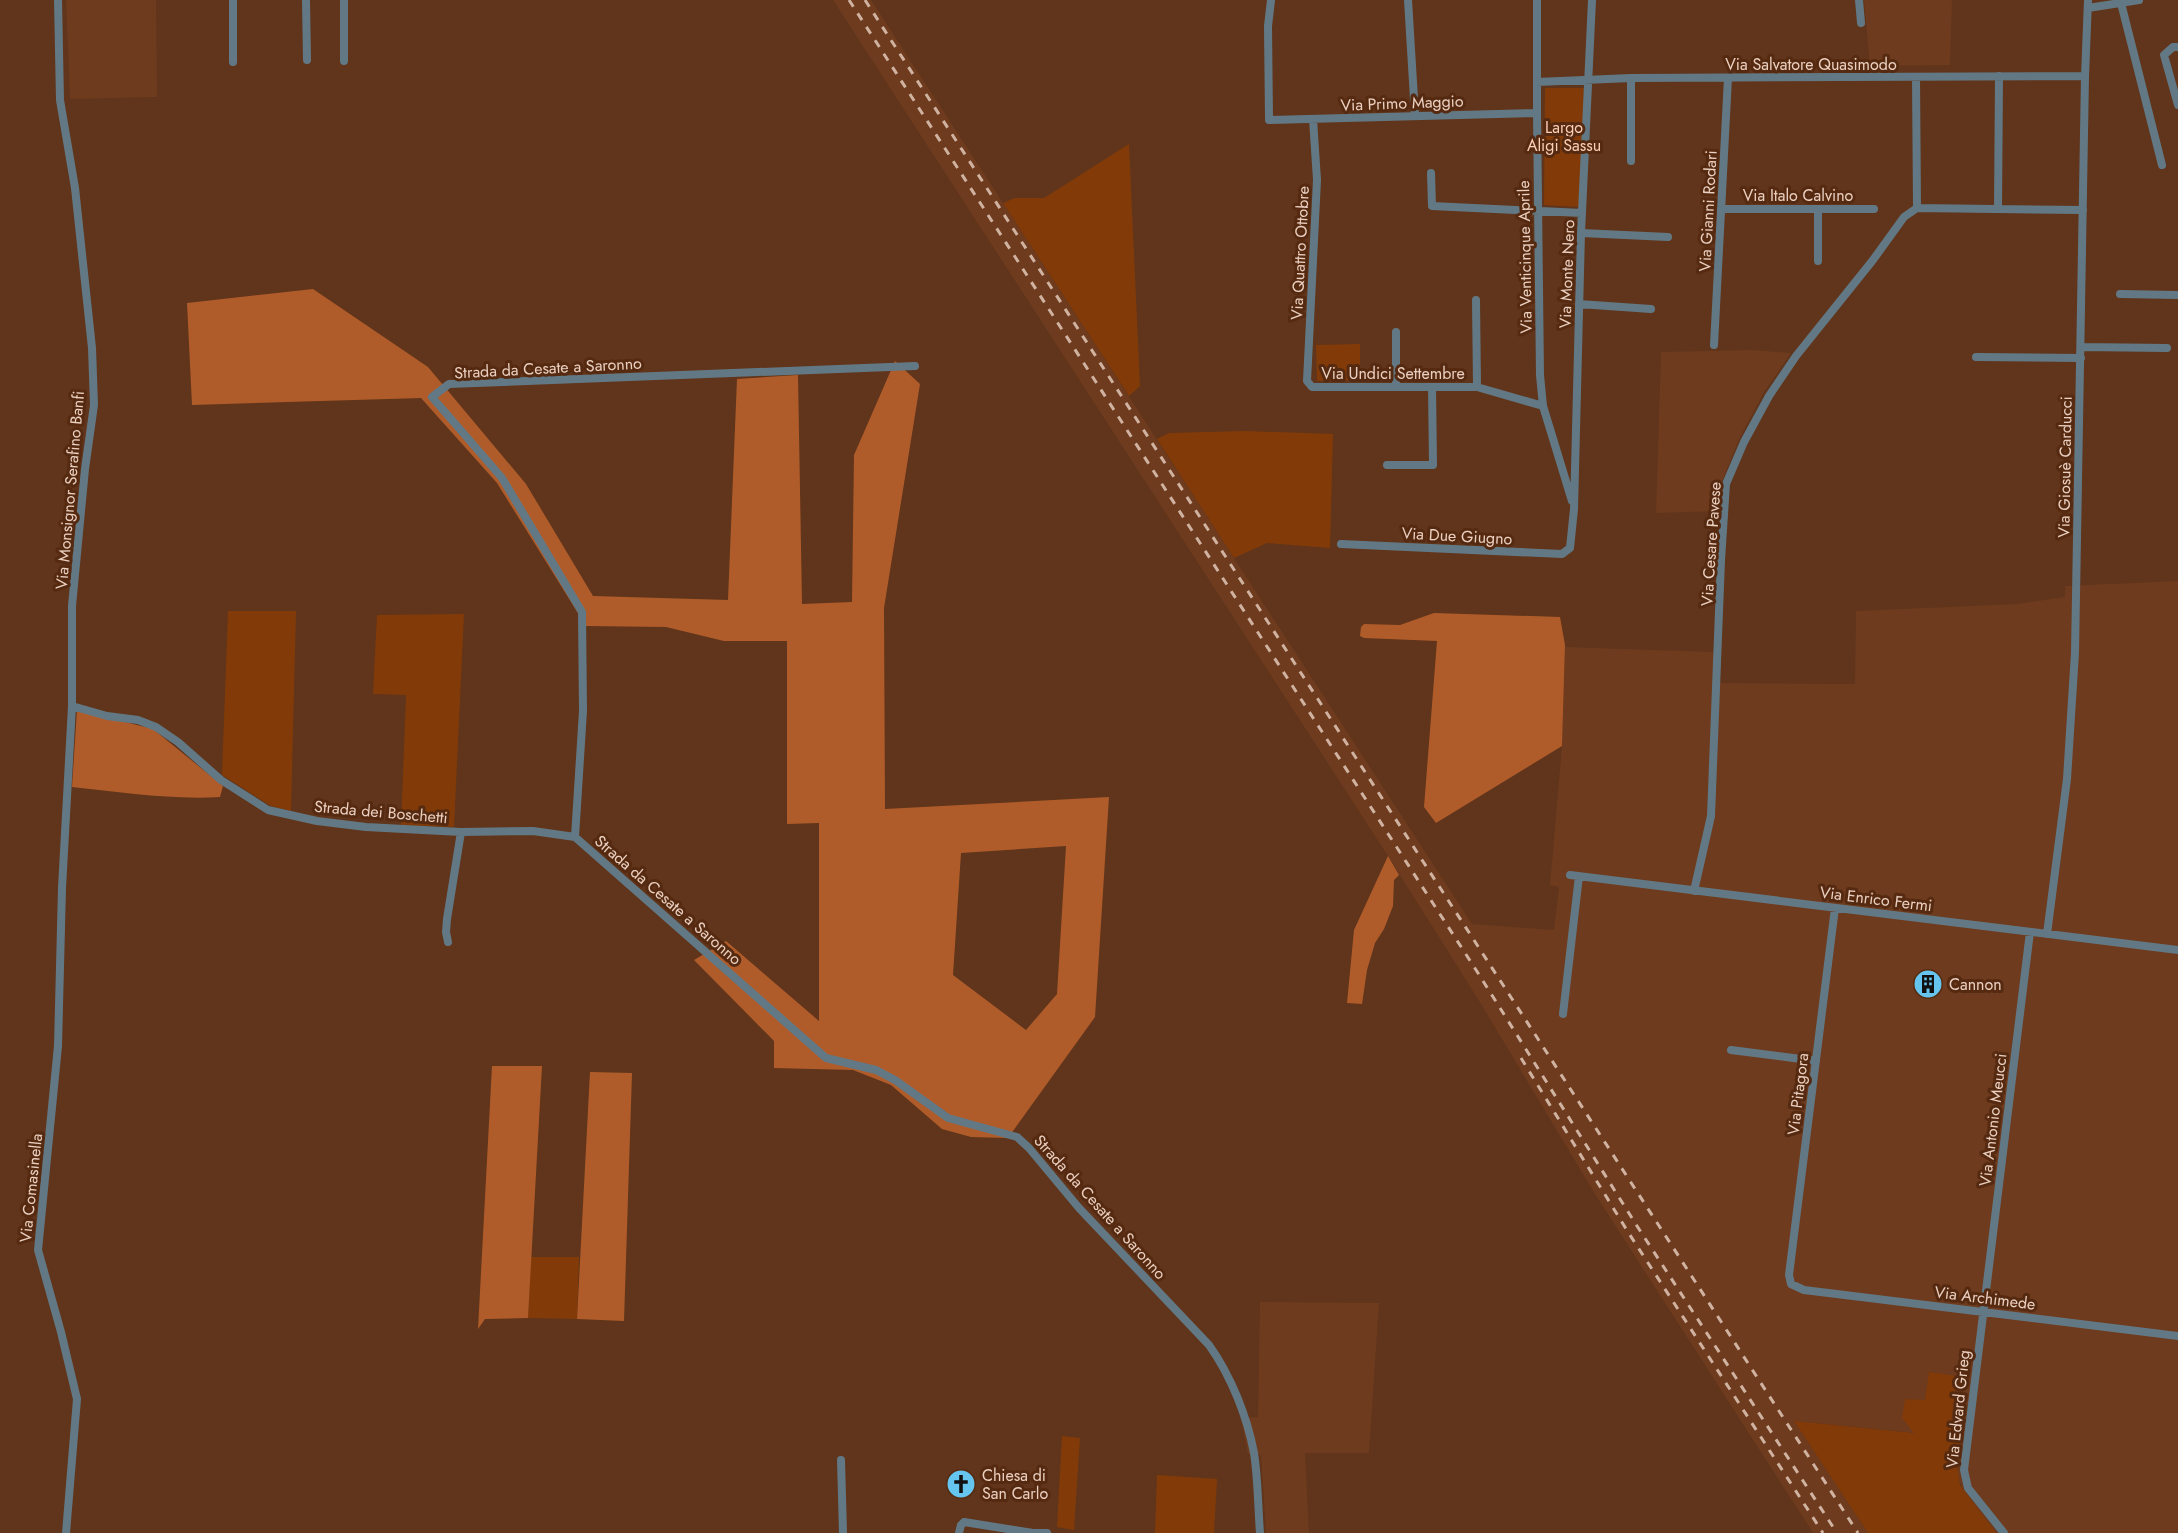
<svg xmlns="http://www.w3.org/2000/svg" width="2178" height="1533" font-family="Jost,sans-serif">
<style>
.built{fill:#6e3b1e}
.green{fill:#823b08}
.forest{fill:#b05c2a;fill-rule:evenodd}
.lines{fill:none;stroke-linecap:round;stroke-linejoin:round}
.minor{stroke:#627985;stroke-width:8}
.rail{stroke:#d0b2a1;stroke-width:3;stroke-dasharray:8 8;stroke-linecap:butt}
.labels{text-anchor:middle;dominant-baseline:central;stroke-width:6;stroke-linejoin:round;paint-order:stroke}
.street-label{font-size:16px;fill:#ebd0c1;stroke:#552a10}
.park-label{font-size:16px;fill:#fecfb7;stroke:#552a10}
.poi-label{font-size:16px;fill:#ebd0c1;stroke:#552a10;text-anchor:start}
</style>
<rect width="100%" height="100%" fill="#60351b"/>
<!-- built -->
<path class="built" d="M66,0H156L157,97L70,99Z
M833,0H871L1472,924L1554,930L1559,887L1550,885L1562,746L1565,647L1714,652V683L1855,684L1856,611L2017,604L2065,597V586L2178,581V1533H1996L1965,1494L1957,1476L1962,1425L1951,1423L1957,1376L1929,1372L1925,1401L1905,1399L1915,1433L1794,1421L1868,1533H1813L1595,1194L1481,1004L1388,856Z
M1864,0H1952L1950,65L1870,66Z
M1752,350L1791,353L1764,392L1739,439L1721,484L1719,511L1656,513L1661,352Z
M1260,1302L1379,1303L1369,1453H1305L1309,1533H1266L1261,1455L1248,1454L1241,1418L1258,1417Z"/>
<!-- green -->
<path class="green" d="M1545,88H1584L1580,207L1544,205Z
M1129,144L1140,386L1129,396L1003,203L1015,198H1044Z
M1360,344V380L1317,381L1316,345Z
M1246,431L1333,434L1330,548L1267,543L1234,558L1157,439L1169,433Z
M228,611H296L291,811L271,806L222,775Z
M464,614L454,827L401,825L406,695L373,694L377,615Z
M531,1257H579L577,1319L528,1318Z
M1929,1372L1957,1376L1951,1423L1962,1425L1957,1465L1960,1485L1996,1533H1868L1794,1421L1914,1433L1902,1418L1905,1399L1925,1400Z
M1062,1436L1080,1438L1074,1530L1057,1527Z
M1157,1475L1217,1479L1214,1533H1155Z"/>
<!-- forest -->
<path class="forest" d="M313,289L428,367L526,484L593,596L728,600L737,379L798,375L802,604L852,602L854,455L895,361L920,384L884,608L885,809L1109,797L1095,1017L1008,1138L971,1137L942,1129L891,1085L853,1070L774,1068V1041L694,960L726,941L819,1021V823L787,824V641H724L666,627L586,626L497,483L421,398L192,405L187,303ZM1066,846L1057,994L1026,1030L953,975L961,853Z
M1434,613L1560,617L1565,645L1562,746L1436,823L1424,807L1437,641L1364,638L1360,636L1361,627L1364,624L1400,625Z
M77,710L153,729L223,786L220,797C171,800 121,792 72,787Z
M1388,856L1399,875L1394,880L1393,906L1384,929L1375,943L1367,970L1362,1004L1347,1003L1354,930Z
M492,1066H542L528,1318L485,1319L478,1329Z
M590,1072L632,1073L624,1321L577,1319Z"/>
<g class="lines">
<!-- minor -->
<path class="minor" d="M58,0L60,100L75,188L92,348L94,405L85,469L72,606V706L62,888L58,1046L38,1250L61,1332L77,1399L66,1533
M306,0L307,60
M344,0V61
M1271,0L1268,26L1269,120L1537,113
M1408,0L1415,115
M1537,0V113L1540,375L1543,406L1572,501
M1859,0L1861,23
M2121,3L2162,165
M2088,8L2139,0
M2178,47H2173L2164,55L2178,105
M233,62V0
M1916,77L1917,208
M1537,82L1631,78L2085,76
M1313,119L1317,180L1307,381L1312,387H1477L1543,406
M1631,161V78
M1431,173L1432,206L1582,213
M1721,209H1874
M1998,209L1999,76
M1581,233L1668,237
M1818,261V209
M2120,294L2178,295
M1476,300L1477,387
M1579,304L1651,309
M1396,332V387
M1714,345L1728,78
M2081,347L2167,348
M1976,357L2081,358
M1387,465H1433L1432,387
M1341,544L1562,554L1570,548L1574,509L1581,233L1592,0
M72,706L107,716L138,720L156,727L178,742L221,780L268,810L317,821L366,827L461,832L533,831L575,837
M575,837L826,1058L876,1070L895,1080L948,1118L1017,1137L1029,1148L1079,1208L1209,1345C1231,1376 1247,1416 1254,1453C1258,1479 1258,1507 1260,1533
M575,837L583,711L582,612L502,478L432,397L449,384L915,366
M1570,875L2178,950
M1694,891L1711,816L1721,560L1726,484L1744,442L1769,396L1796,356L1873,260L1904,217L1917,208L2083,210
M1835,908L1789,1275L1791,1284L1804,1290L2178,1336
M2047,934L2067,779L2075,653L2085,76L2088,0
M448,942L446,932L447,919L461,832
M1563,1014L1579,876
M1731,1050L1816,1061
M841,1460L843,1533
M959,1533L961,1525L964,1522L1033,1533
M1034,1533H1047
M2004,1533L1968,1488L1964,1470L2030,932"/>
<!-- rail -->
<path class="rail" d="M849,0L1478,973L1637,1226L1837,1533
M865,0L1858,1533
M1521,1058L1628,1232L1823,1533"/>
</g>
<!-- icons -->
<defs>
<g id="building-disc" transform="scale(1.5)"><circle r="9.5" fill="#65c5ee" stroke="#552a10"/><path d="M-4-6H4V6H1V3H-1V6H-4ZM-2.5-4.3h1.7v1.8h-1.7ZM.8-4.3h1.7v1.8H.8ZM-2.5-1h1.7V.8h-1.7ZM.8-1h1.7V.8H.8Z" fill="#111"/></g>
<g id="church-disc" transform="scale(1.5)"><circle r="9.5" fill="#65c5ee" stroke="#552a10"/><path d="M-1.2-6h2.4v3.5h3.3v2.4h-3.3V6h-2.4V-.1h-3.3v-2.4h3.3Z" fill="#111"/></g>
</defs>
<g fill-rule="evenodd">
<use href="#building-disc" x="1928" y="984"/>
<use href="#church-disc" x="961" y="1484"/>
</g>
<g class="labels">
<!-- street labels -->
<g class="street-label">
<text x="1811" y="64">Via Salvatore Quasimodo</text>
<text transform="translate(1402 103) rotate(-2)">Via Primo Maggio</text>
<text x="1798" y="195">Via Italo Calvino</text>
<text transform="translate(1708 211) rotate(-87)">Via Gianni Rodari</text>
<text transform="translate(1300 253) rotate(-87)">Via Quattro Ottobre</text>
<text transform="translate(1525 257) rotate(-91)">Via Venticinque Aprile</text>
<text transform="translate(1567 274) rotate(-88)">Via Monte Nero</text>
<text transform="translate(548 368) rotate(-3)">Strada da Cesate a Saronno</text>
<text x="1393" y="373">Via Undici Settembre</text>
<text transform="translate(2065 467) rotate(-89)">Via Giosuè Carducci</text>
<text transform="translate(70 490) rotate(-85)">Via Monsignor Serafino Banfi</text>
<text transform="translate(1457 536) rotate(3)">Via Due Giugno</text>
<text transform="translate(1711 544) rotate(-86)">Via Cesare Pavese</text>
<text transform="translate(381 812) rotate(5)">Strada dei Boschetti</text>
<text transform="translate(1876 899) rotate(7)">Via Enrico Fermi</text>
<text transform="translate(668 900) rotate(41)">Strada da Cesate a Saronno</text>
<text transform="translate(1798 1094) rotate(-83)">Via Pitagora</text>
<text transform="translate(1993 1120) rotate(-83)">Via Antonio Meucci</text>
<text transform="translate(31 1188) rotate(-84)">Via Comasinella</text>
<text transform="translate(1100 1207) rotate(48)">Strada da Cesate a Saronno</text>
<text transform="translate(1985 1298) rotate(7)">Via Archimede</text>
<text transform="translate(1958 1409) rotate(-84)">Via Edvard Grieg</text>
</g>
<!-- park labels -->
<g class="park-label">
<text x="1564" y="127">Largo<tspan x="1564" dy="18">Aligi Sassu</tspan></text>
</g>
<!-- poi labels -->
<g class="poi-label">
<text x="1949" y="984">Cannon</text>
<text x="982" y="1475">Chiesa di<tspan x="982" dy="18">San Carlo</tspan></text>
</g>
</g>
</svg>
